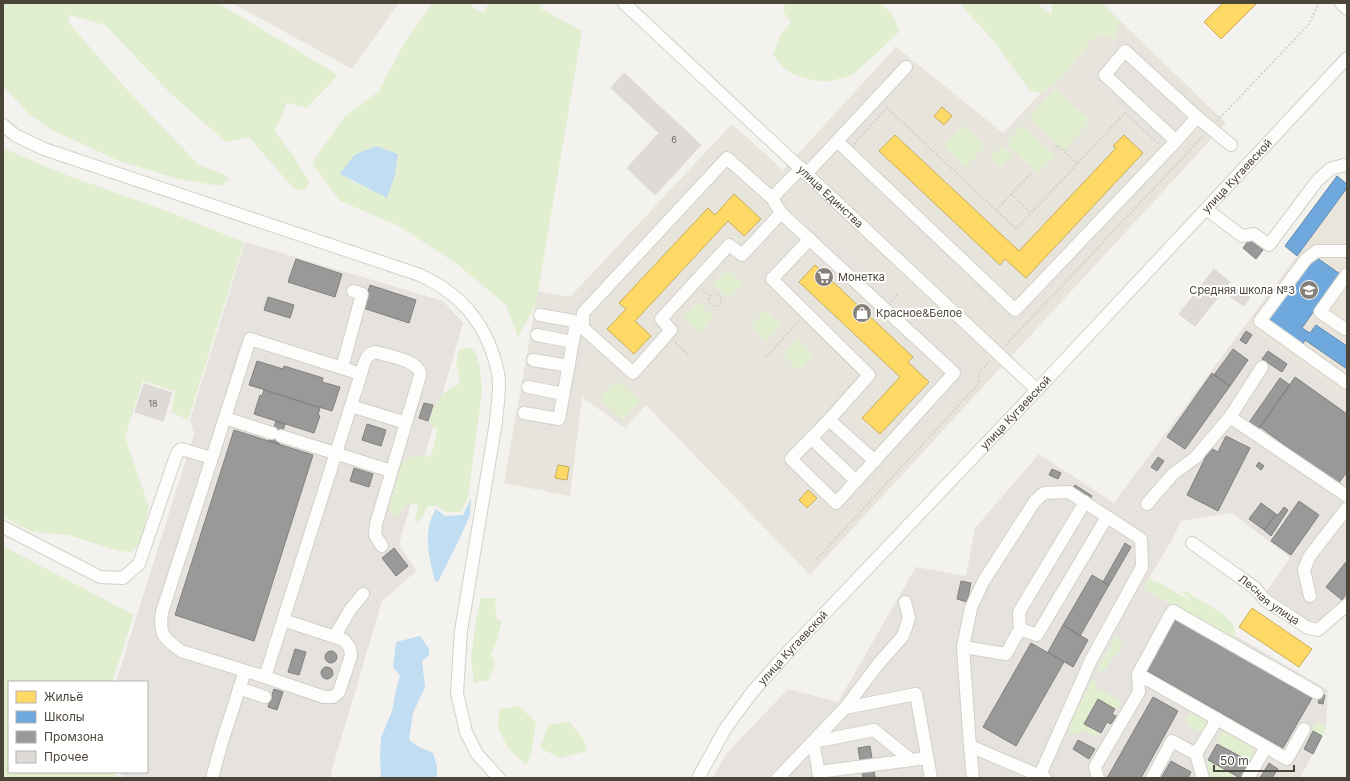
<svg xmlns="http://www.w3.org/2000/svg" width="1350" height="781" font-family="Inter,sans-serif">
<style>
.residential{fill:#e7e4dc}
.industrial{fill:#e6e2de}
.education{fill:#eae5da}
.green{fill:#e1eecf;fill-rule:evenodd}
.parking{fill:#e6e3df}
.water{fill:#c0ddf1}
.homes{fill:#ffd966;stroke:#c9ac58}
.schools{fill:#6fa8dc;stroke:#648aab}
.industry{fill:#999;stroke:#82807c}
.building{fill:#dedbd6;stroke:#dcd9d4}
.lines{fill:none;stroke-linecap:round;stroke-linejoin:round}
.minor-casing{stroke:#d2d0cb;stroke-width:14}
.path{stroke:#d3d2cc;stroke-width:2;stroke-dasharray:2 2;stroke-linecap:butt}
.minor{stroke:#fdfdfc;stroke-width:12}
.labels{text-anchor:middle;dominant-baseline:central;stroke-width:4;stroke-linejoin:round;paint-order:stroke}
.number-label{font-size:9px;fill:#706a61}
.street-label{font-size:11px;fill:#4b4439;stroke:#fff}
.poi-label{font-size:11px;fill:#4b4439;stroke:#fff;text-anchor:start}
</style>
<rect width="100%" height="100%" fill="#f4f2ee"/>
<!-- residential -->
<path class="residential" d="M232,3H399L352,69Z
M1120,21L1226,123L810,575L646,405L625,428L582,397L570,496L504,483L538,291L570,297L732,124L783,170L896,47L1003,133L1041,93L1059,81L1090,41L1101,34L1113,38Z"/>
<!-- industrial -->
<path class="industrial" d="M245,242L443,301L463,323L399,544L416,571L382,601L332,769L331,778H124L119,772H147V682H116L194,434L190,420Z
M1246,324L1347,398V600L1319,622L1309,621L1266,592L1290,558L1232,513L1181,521L1172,540L1146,583L1328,690L1326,728L1300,778H713L726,754L788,689L838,702L916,567L966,576L975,528L1039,454L1114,503Z"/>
<!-- education -->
<path class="education" d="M1347,188V398L1246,324Z"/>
<!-- green -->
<path class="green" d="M3,3H218L338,75L307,108L287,103L275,131L294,157L309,182L305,190L294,189L249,137L226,142L171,94L105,25L70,15L68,22L129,92L199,165L226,175L229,180L220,186L178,179L119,161L52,130L30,115L3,86Z
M433,3H471V6L483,13L489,3H541L540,8L582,31L536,304L518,337L506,305L457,264L399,226L340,201L312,163L344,117L379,91L404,43ZM340,174L395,175L387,198L352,181Z
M786,3H880L892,14L900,31L853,75L826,82L809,79L795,75L784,68L773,55L780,36L791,23L783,11Z
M963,3H1036L1052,15V3H1102L1120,21L1113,38L1101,34L1090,41L1059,81L1041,93L1030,91L995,43L963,7Z
M1055,89L1090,121L1064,150L1029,118Z
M963,125L985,146L966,167L944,146Z
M1022,125L1055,156L1038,173L1006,143Z
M1002,146L1012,155L1001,167L990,157Z
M3,148L69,176L167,211L244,242L188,420L171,412L175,391L143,381L125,437L149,507L142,540L131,552L119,551L68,535L32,532L3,517Z
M727,269L743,283L729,299L713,285Z
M697,302L713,316L700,332L684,318Z
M765,310L781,325L767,341L751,326Z
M798,339L814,355L799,371L783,355Z
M468,347L475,351L480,367L482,391L468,498L461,512H446L437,506H428L423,516L418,522L414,521L418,510L417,505L410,503C402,507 403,511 397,517L392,513L388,506L403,461C412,456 418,453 429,457L433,450L437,429C433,427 431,425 429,421C435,405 441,390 458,385L460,381L456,362L459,350Z
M616,380L640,401L623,420L600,398Z
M3,546L134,615L112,682H9V772H114L119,778H3Z
M1150,577L1152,580L1158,582L1193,602L1182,592H1187L1223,614L1233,624L1237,640L1143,589Z
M481,598H495L496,618L502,621L496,643L491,654L495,664L489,680L474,683L471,658L476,620Z
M1116,636L1122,641L1120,651L1110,661L1107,669L1096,672Z
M1093,678L1096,683L1095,689H1100L1120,700V707L1115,709L1098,699L1084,724L1101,733L1094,737L1083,730L1078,734L1070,735L1068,727Z
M519,706L536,722L531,756L526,765L509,749L498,729L499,709Z
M1190,713L1198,715L1209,723L1204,733L1190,727L1185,719Z
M569,721L584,740L587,751L560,758L540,748L548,725Z
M1319,722L1326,728L1322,736L1313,731L1314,723Z
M1223,731L1252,747L1254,753L1249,761L1217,744Z
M1208,760L1240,778H1213L1207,775Z"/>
<!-- parking -->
<path class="parking" d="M1123,36L1197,105L1162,144L1087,75Z
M895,57L915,75L852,142L834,136L828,130Z
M720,148L725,153L577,315L580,344L594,341L597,351L582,356L568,434L519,426L540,305L569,311Z
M844,151L1015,314L1169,151L1175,156L1016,325L839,157Z
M805,215L973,372L842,512L835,506L961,372L799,221Z
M798,233L803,238L762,279L758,275Z
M768,234L773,239L747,266L742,262Z
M238,273L248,276L210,394L201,391Z
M860,372L864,376L834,408L876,447L828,500L805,479L801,484L781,466L827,416L823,412Z
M147,709L219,733L227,744L223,778H141L138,772H147Z"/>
<!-- water -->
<path class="water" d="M376,146L398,154L395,175L387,198L340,174L354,155Z
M471,498L470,515L458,542L438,582L435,581C429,557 422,531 436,509L445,516L463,515Z
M420,636L429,649V655L422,661L425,687L413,713L409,740L419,747L433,753L437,766V778H381L380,758L381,738L392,711L396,690L400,676L393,667L396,642Z"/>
<!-- homes -->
<path class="homes" d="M1223,3H1257L1221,39L1204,22Z
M942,107L952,116L944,125L934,116Z
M895,135L1019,251L1116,148L1113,146L1124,135L1143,153L1026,278L1005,259L1000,265L879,151Z
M734,194L761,219L744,236L728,221L635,321L651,336L634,354L607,329L626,309L619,303L708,208L715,215Z
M815,265L913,357L908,362L929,382L880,434L862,418L900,377L799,282Z
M558,465L569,467L567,480L555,478Z
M808,490L817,498L807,508L799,500Z
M1252,608L1312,649L1299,667L1239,627Z"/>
<!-- schools -->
<path class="schools" d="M1337,176L1347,184V188L1297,256L1285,246Z
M1313,255L1340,274L1302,328L1310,333L1316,325L1347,346V369L1305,340L1303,344L1268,320Z"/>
<!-- industry -->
<path class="industry" d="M1249,240L1263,250L1256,259L1243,248Z
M296,259L342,274L335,297L288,282Z
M370,285L416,300L409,323L363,308Z
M268,297L294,305L290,318L264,310Z
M1246,331L1252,335L1246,344L1240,340Z
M1233,349L1248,360L1230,386L1214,375Z
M1268,351L1287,364L1282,372L1262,359Z
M257,361L283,369L284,366L323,378L322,382L340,387L332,411L249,385Z
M1212,373L1230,386L1185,449L1167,437Z
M1295,377L1347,414V472L1338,484L1260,427Z
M1280,378L1290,385L1257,431L1248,424Z
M264,390L320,408L318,415L320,416L314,433L254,414L260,395L262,396Z
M424,403L433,405L428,421L419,418Z
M276,421L285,424L279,444L269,441Z
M367,424L386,430L381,446L362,440Z
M234,430L313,455L254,641L175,615Z
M1226,436L1250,448L1218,511L1187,495L1210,448L1218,452Z
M1158,457L1164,461L1157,471L1151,467Z
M1259,462L1264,466L1261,470L1256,466Z
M354,468L373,474L369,487L350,481Z
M1052,469L1061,473L1058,479L1049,475Z
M1075,485L1092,496L1088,502L1071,491Z
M1299,501L1319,515L1291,555L1271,541Z
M1261,503L1276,514L1264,530L1249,519Z
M1284,507L1288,510L1271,536L1264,530L1276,514L1278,515Z
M1125,543L1131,547L1109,585L1103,582Z
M394,548L408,566L396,576L382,558Z
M1346,562L1347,563V593L1342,600L1326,587Z
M1092,575L1109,585L1080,636L1063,625Z
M961,581L971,583L967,602L957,599Z
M1175,619L1312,698L1283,748L1146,670Z
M1063,625L1088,640L1073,667L1048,652Z
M1031,643L1064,662L1016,746L983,727Z
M295,649L306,652L299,675L288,672Z
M325 657a6 6 0 1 1 12 0a6 6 0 1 1-12 0Z
M321 673a6 6 0 1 1 12 0a6 6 0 1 1-12 0Z
M274,689L283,692L277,710L268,707Z
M1320,694L1325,695L1323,704L1318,703Z
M1153,697L1178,711L1141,778H1107Z
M1098,699L1115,709L1112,714L1116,716L1111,724L1107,722L1101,733L1084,724Z
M1313,731L1322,736L1313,754L1304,749Z
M1078,740L1095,749L1089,759L1073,749Z
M1217,744L1253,763L1244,778H1240L1208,760Z
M870,746L875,777L863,778L858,748Z
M1171,761L1191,772L1188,778H1161Z
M1269,763L1278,769L1272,778H1260Z"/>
<!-- building -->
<path class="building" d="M624,73L701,145L655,195L627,168L659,133L611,88Z
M1214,269L1230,282L1195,326L1179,314Z
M1237,288L1250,297L1244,306L1231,297Z
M144,384L172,393L163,421L135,412Z"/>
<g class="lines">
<!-- minor casing -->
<g class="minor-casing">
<g id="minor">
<path id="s1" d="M624,3L1037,390"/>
<path d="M1341,3L1347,9"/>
<path d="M906,67L837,141L1015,310L1176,141L1197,117L1125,51L1105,75L1176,141"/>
<path d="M1197,117L1231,145"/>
<path d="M3,125L15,135L44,149L420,275C463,295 488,326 498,373C501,387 497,407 496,422L461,631L457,693L466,732L477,754L499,778"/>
<path d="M806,174L837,141"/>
<path d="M772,198L801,168"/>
<path d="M1206,209L1242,236L1254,234L1269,245L1317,181L1330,169L1344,165L1347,166"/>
<path d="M781,213L742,255L729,245L661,319L671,330L633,373L583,328V313L727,158L772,198L781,213L954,373L836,503L791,459L829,420"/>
<path d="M810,239L772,279L869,375L829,420L875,461"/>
<path d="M1347,251H1317L1306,259L1260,321L1347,383"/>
<path d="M1347,274L1320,312L1345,329H1347"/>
<path d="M540,315L574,321L575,330"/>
<path d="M537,335L573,342"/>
<path d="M533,360L569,366"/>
<path d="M342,368L362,294L353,291"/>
<path d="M361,374C364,365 365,354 375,352C386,355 417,360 420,373C420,375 420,377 419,379L376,524L375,535L382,546"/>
<path d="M528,387L564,394"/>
<path d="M351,406L406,423"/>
<path d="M524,413L559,419L575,330L583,328"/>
<path d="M1230,417L1347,496"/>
<path d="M225,418L272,433"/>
<path d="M281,436L391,471"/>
<path d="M811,438L856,481"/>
<path d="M1147,504L1173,474L1195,458L1230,417L1262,367"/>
<path d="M3,527L100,577L123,578L139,564L177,453L181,449L212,458L162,612C159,634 163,638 181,651L265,677L361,374L250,339L212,458"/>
<path id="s2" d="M1192,543L1255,588L1265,600L1308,628L1318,630L1347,605"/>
<path d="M1310,596L1304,570L1309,557L1347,508"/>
<path d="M1020,629L1019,612L1085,502"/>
<path d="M335,636L350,610L363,594"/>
<path d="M963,647L1006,654L1020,629L1037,635L1107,517"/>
<path d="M1138,674L1287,759L1304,729"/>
<path d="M265,677L324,697H333L339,692L351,656L350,648L344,640L283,620"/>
<path d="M239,688L265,697"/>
<path d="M845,708L879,663L903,636L909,618L905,602"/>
<path d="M813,742L874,730L911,760"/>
<path d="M813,742L820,778"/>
<path d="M970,746L1045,778"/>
<path d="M1196,754L1217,719"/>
<path d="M818,772L927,758"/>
<path d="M212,778L222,742L245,671"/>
<path id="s3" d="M698,778L725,729L753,691L788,652L1037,390L1347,58"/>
<path d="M778,778L845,708L916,694L931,778"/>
<path d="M973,778L970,746L963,647L971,608L983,582L1035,501L1044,493L1069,492L1141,539L1142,567L1091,660L1040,775"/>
<path d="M1098,778L1095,767L1139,692L1138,674L1170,615L1173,611L1317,693"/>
<path d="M1152,778L1172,741L1196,754L1203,778"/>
<path d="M1248,778L1266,747"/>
</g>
</g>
<!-- path -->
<path class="path" d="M1217,121L1309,24L1319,3
M854,144L887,108L1016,229L1125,113L1159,144
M1053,150L1057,145L1078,164
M1011,194L1031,213
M996,210L1031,173
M702,289L710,296
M709 300a6 6 0 1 1 12 0a6 6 0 1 1-12 0Z
M891,302L898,294
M675,342L690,356
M1006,345L1203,136
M766,357L799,321
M817,559L979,383L980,371L990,361"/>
<!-- minor -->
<use href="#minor" class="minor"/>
</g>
<!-- icons -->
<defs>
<g id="supermarket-disc" transform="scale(1)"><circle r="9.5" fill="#868178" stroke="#fff"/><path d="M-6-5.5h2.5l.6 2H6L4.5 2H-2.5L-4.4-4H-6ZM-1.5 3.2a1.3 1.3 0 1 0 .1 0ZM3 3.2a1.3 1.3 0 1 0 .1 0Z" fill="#fff"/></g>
<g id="school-disc" transform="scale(1)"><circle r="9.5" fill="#868178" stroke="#fff"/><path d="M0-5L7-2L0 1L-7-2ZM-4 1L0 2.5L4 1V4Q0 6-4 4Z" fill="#fff"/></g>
<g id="shop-disc" transform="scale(1)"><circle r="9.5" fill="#868178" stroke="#fff"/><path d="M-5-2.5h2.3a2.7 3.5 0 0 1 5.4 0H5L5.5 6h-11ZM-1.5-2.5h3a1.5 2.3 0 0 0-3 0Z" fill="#fff"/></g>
</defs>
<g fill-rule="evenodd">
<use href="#supermarket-disc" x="824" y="277"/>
<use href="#school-disc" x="1309" y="290"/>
<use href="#shop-disc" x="862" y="313"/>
</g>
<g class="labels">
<!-- number labels -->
<g class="number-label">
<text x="674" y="139">6</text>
<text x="153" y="403">18</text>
</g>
<!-- street labels -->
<g class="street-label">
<text stroke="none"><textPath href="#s3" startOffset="810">улица Кугаевской</textPath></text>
<text stroke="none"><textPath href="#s1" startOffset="283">улица Единства</textPath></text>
<text stroke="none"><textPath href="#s3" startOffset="486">улица Кугаевской</textPath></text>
<text stroke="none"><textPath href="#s2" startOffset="96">Лесная улица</textPath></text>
<text stroke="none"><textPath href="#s3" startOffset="162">улица Кугаевской</textPath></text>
</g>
<!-- poi labels -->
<g class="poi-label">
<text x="838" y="277">Монетка</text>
<text x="1295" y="290" text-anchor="end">Средняя школа №3</text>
<text x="876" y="313">Красное&amp;Белое</text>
</g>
</g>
<!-- border -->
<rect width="1350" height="781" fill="none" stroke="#4b4439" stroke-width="8"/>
<!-- legend -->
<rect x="8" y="681" width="140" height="92" fill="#ffffff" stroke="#b7b4b0"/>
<rect x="16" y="691" width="20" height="12" fill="#ffd966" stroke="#b7b4b0"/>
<text x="44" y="701" font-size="12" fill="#4b4439">Жильё</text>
<rect x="16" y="711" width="20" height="12" fill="#6fa8dc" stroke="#b7b4b0"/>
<text x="44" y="721" font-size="12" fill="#4b4439">Школы</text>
<rect x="16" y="731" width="20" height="12" fill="#999999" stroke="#b7b4b0"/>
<text x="44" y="741" font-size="12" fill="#4b4439">Промзона</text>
<rect x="16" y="751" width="20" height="12" fill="#dedbd6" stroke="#b7b4b0"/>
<text x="44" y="761" font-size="12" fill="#4b4439">Прочее</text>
<!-- scale -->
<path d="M1214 765v6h80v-6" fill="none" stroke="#4b4439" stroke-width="2"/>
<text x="1220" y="765" font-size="12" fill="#4b4439" stroke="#ffffff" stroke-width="3" paint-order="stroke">50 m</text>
</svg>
